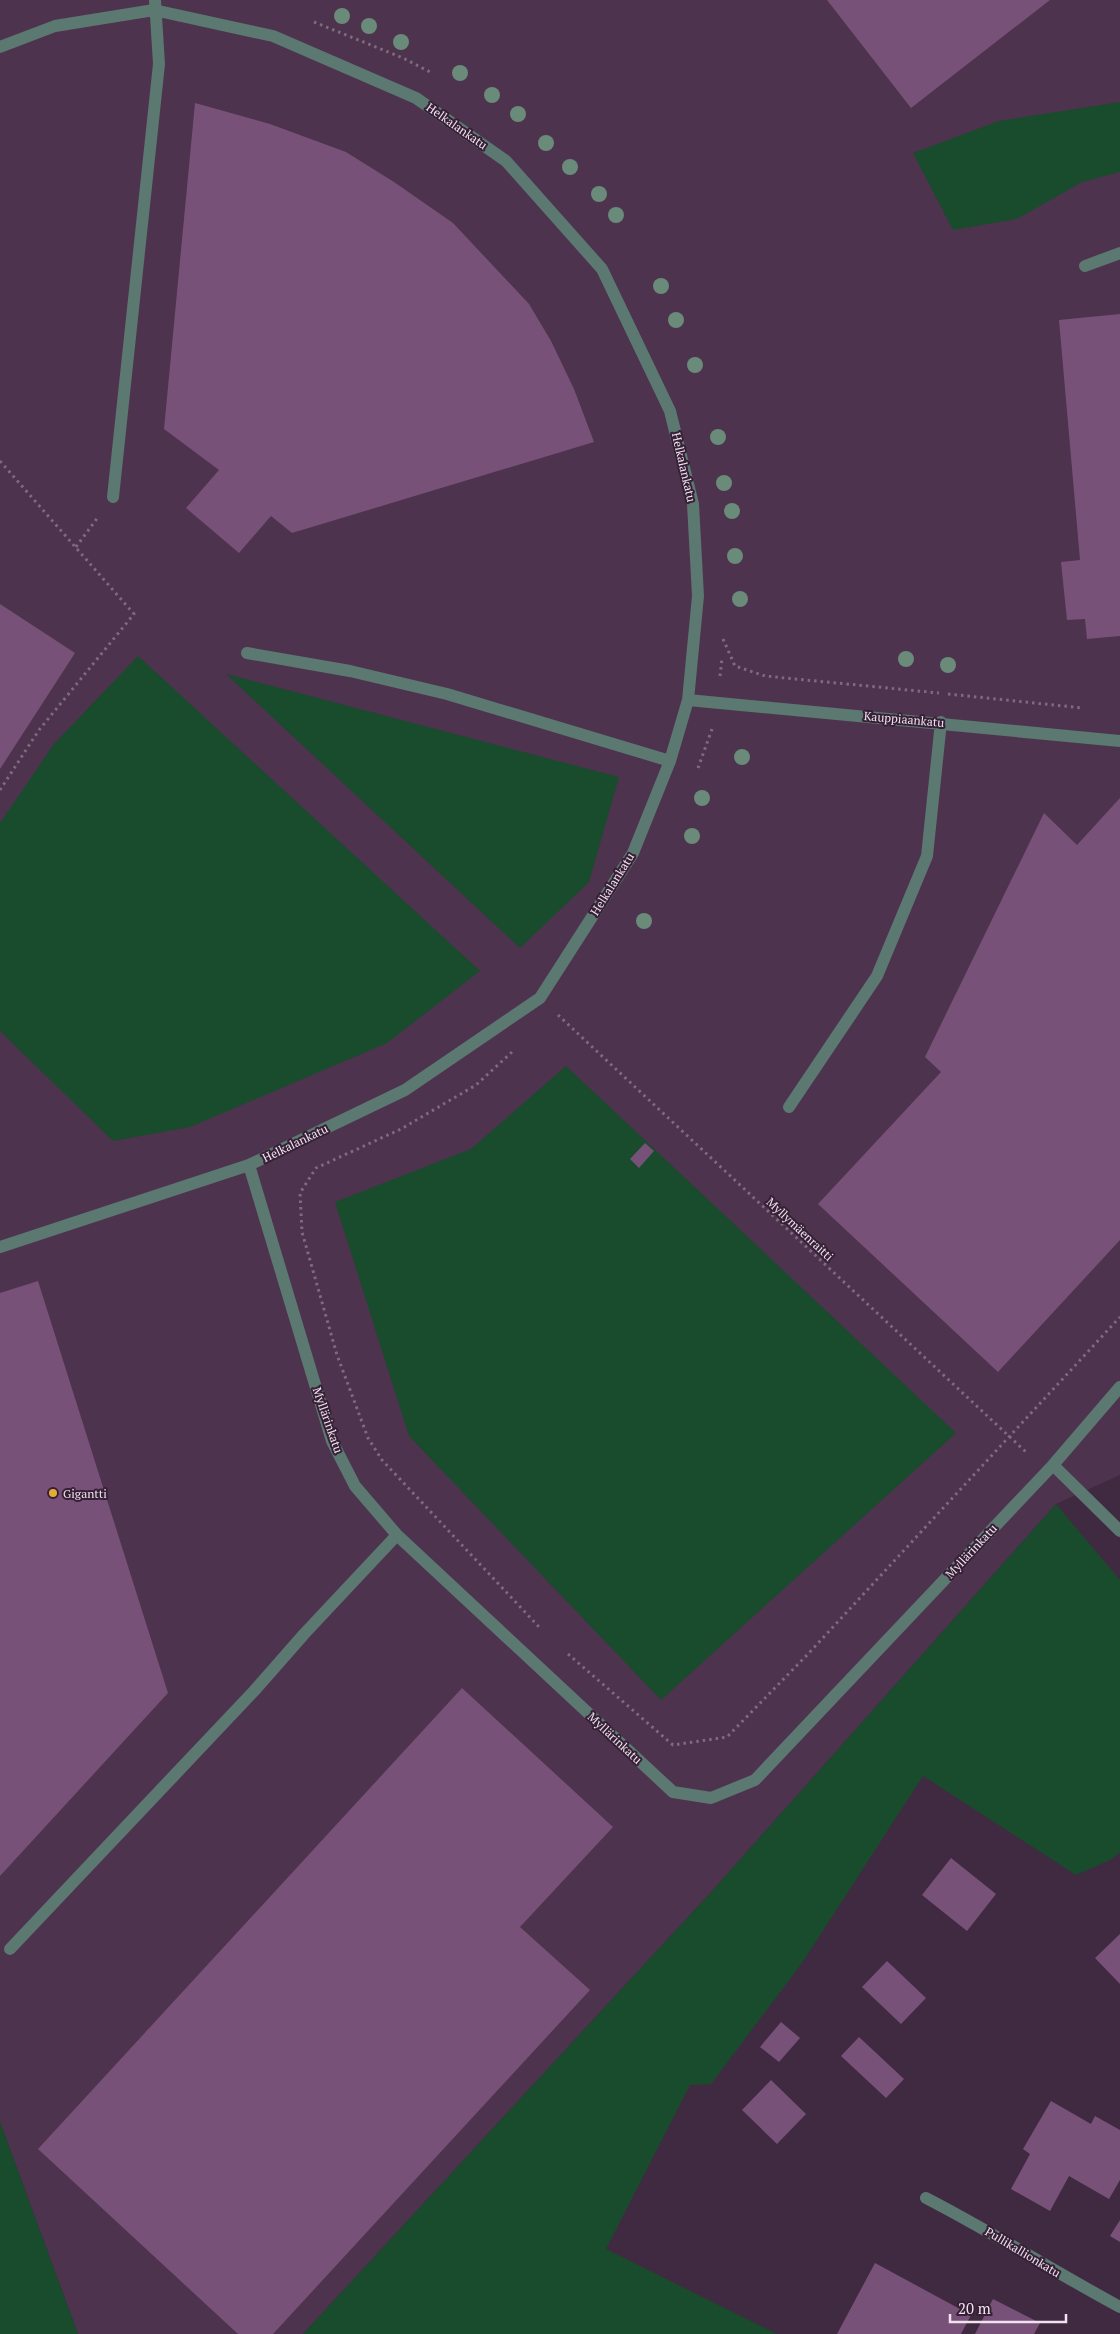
<svg xmlns="http://www.w3.org/2000/svg" width="1120" height="2334" font-family="'PT Serif',serif">
<style>
.built{fill:#4d334d}
.green{fill:#194b2d}
.building{fill:#785178}
.lines{fill:none;stroke-linecap:round;stroke-linejoin:round}
.path{stroke:#7f6b7f;stroke-width:3;stroke-dasharray:2.5 4;stroke-linecap:butt}
.minor{stroke:#5b7871;stroke-width:12}
.tree{fill:#6a8b79}
.poi-dot{fill:#e5ad35;stroke:#362036;stroke-width:2}
.labels{text-anchor:middle;dominant-baseline:central;stroke-width:4;stroke-linejoin:round;paint-order:stroke}
.street-label{font-size:12px;fill:#f0e2f0;stroke:#362036}
.poi-label{font-size:12px;fill:#f0e2f0;stroke:#362036;text-anchor:start}
</style>
<rect width="100%" height="100%" fill="#402a41"/>
<!-- built -->
<path class="built" d="M0,0H1120V1475L1056,1504L713,1890L303,2334H78L0,2122Z"/>
<!-- green -->
<path class="green" d="M1120,102V172L1082,182L1017,219L953,230L913,153L999,121Z
M138,656L480,971L387,1043L190,1127L113,1141L0,1031V823L54,744Z
M226,674L619,777L589,882L520,948Z
M566,1066L956,1433L661,1700L409,1436L335,1202L471,1149Z
M1056,1504L1120,1580V1852L1112,1859L1076,1875L923,1776L802,1963L711,2084L690,2085L606,2249L777,2334H303L713,1890Z
M0,2122L78,2334H0Z"/>
<!-- building -->
<path class="building" d="M827,0H1050L911,108Z
M195,103L270,124L346,152L394,182L453,223L529,304L551,341L574,389L594,442L292,533L271,516L239,553L186,508L219,470L164,429Z
M1120,314V636L1087,639L1085,619L1067,620L1061,562L1080,560L1059,320Z
M0,604L75,653L0,769Z
M1120,798V1240L998,1372L818,1204L941,1072L925,1057L1044,813L1077,845Z
M645,1143L654,1151L639,1168L630,1159Z
M38,1281L168,1693L0,1876V1293Z
M462,1688L613,1827L520,1927L590,1990L273,2334H238L38,2149Z
M951,1858L996,1894L967,1931L922,1895Z
M1120,1934V1984L1095,1958Z
M887,1961L926,1998L901,2024L862,1987Z
M781,2022L800,2038L779,2062L760,2047Z
M859,2037L904,2079L886,2098L841,2056Z
M771,2080L806,2114L777,2144L742,2110Z
M1051,2101L1091,2124L1095,2116L1120,2130V2180L1109,2199L1069,2176L1050,2211L1011,2189L1030,2154L1023,2149Z
M1120,2220V2242L1110,2236Z
M875,2263L971,2315L961,2334H837Z
M993,2299L1040,2323L1034,2334H975Z"/>
<g class="lines">
<!-- path -->
<path class="path" d="M314,22L403,58L432,73
M0,461L134,614L39,730L0,790
M76,547L98,517
M723,639L735,666L765,676L939,693
M720,676L722,658
M948,694L1083,708
M698,768L712,729
M558,1015L1027,1453
M512,1052L476,1085L401,1129L316,1168L300,1193L302,1232L337,1355L368,1438L382,1460L540,1628
M568,1654L673,1745L727,1737L808,1654L1120,1317"/>
<!-- minor -->
<path class="minor" d="M0,47L55,26L154,10L273,36L416,98L506,161L602,269L670,411L693,504L698,596L688,700L670,761L633,853L540,998L405,1090L249,1165L0,1247
M1085,266L1120,253
M113,497L159,64L155,0
M247,653L350,671L447,694L670,761
M688,700L1120,741
M789,1107L877,976L927,856L941,722
M249,1165L332,1441L355,1486L397,1535L673,1792L711,1798L755,1780L1053,1465L1120,1387
M1053,1465L1120,1531
M10,1949L254,1691L305,1633L397,1535
M926,2198C992,2232 1055,2272 1120,2307"/>
</g>
<!-- trees -->
<g class="tree">
<circle cx="342" cy="16" r="8"/>
<circle cx="369" cy="26" r="8"/>
<circle cx="401" cy="42" r="8"/>
<circle cx="460" cy="73" r="8"/>
<circle cx="492" cy="95" r="8"/>
<circle cx="518" cy="114" r="8"/>
<circle cx="546" cy="143" r="8"/>
<circle cx="570" cy="167" r="8"/>
<circle cx="599" cy="194" r="8"/>
<circle cx="616" cy="215" r="8"/>
<circle cx="661" cy="286" r="8"/>
<circle cx="676" cy="320" r="8"/>
<circle cx="695" cy="365" r="8"/>
<circle cx="718" cy="437" r="8"/>
<circle cx="724" cy="483" r="8"/>
<circle cx="732" cy="511" r="8"/>
<circle cx="735" cy="556" r="8"/>
<circle cx="740" cy="599" r="8"/>
<circle cx="906" cy="659" r="8"/>
<circle cx="948" cy="665" r="8"/>
<circle cx="742" cy="757" r="8"/>
<circle cx="702" cy="798" r="8"/>
<circle cx="692" cy="836" r="8"/>
<circle cx="644" cy="921" r="8"/>
</g>
<!-- markers -->
<circle class="poi-dot" cx="53" cy="1493" r="5"/>
<g class="labels">
<!-- street labels -->
<g class="street-label">
<text transform="translate(457 126) rotate(35)">Helkalankatu</text>
<text transform="translate(684 467) rotate(77)">Helkalankatu</text>
<text transform="translate(904 719) rotate(5)">Kauppiaankatu</text>
<text transform="translate(612 884) rotate(-58)">Helkalankatu</text>
<text transform="translate(295 1143) rotate(-26)">Helkalankatu</text>
<text transform="translate(800 1229) rotate(43)">Myllymäenraitti</text>
<text transform="translate(328 1420) rotate(71)">Myllärinkatu</text>
<text transform="translate(971 1551) rotate(-47)">Myllärinkatu</text>
<text transform="translate(615 1738) rotate(43)">Myllärinkatu</text>
<text transform="translate(1023 2252) rotate(31)">Pullikallionkatu</text>
</g>
<!-- poi labels -->
<g class="poi-label">
<text x="63" y="1493">Gigantti</text>
</g>
</g>
<!-- scale -->
<path d="M950 2314v8h116v-8" fill="none" stroke="#f0e2f0" stroke-width="2.5"/>
<text x="958" y="2314" font-size="15" fill="#f0e2f0" stroke="#362036" stroke-width="4" paint-order="stroke">20 m</text>
</svg>
